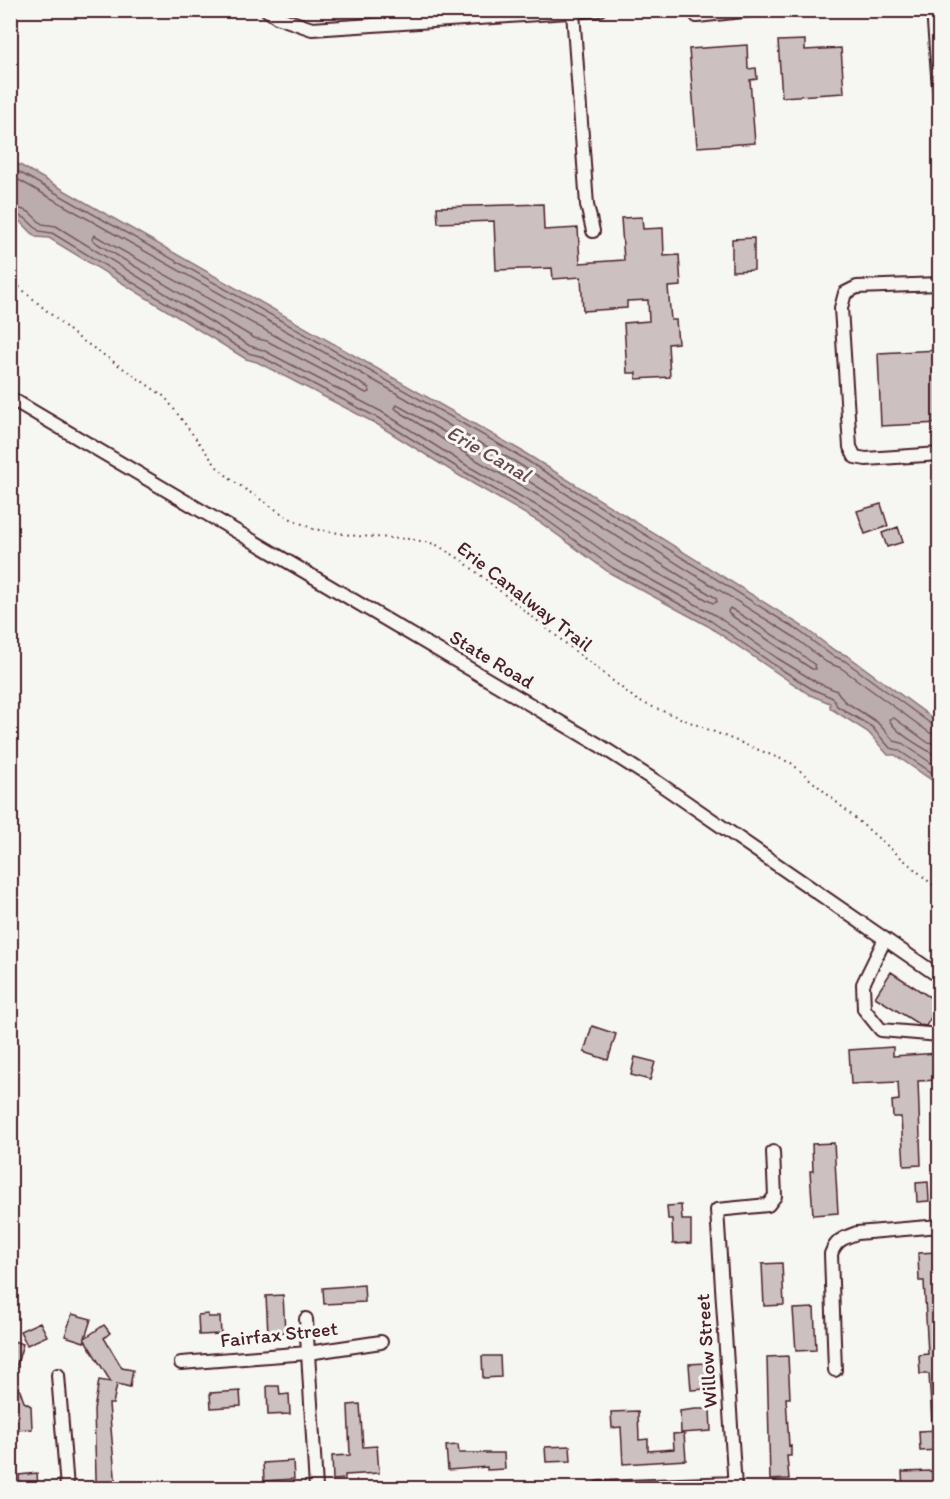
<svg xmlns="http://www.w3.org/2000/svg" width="950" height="1499" font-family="Itim,sans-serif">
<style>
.water{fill:#bbadae;stroke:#8e747a;stroke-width:1.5}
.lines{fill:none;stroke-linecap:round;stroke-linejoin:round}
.shore{stroke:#77585f;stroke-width:1.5}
.building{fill:#ccc1c0;stroke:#4a1f2b;stroke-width:1.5}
.minor-casing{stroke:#4a1f2b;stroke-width:16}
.path{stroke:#4a1f2b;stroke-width:2;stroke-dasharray:1.5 4.5;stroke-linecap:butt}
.minor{stroke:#f6f6f2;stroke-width:12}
.labels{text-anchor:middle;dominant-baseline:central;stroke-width:6;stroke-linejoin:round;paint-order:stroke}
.street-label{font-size:20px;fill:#4a1f2b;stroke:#f6f6f2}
.water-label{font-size:21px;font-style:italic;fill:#6c4a52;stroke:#f6f6f2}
</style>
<rect width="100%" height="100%" fill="#f6f6f2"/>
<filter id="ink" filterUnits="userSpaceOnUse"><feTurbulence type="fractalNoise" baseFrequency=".0167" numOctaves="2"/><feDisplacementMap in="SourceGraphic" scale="12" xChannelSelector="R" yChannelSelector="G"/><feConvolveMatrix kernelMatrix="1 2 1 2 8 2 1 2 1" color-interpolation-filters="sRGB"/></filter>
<g filter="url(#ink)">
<!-- water -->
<path class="water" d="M11,160L520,450L802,626L834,650L848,656L939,723V785L895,755H888L868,732L830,708V703L810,695L708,626L610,573L541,523L460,476L375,423L257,362L246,359L49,238L36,237L22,223L11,218Z"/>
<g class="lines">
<!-- shore -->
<path class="shore" d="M10,167L518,455L799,631L831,655L845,661L934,726L940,728
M10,175L405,398L465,435L514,461L794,637L826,662L841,668L930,733L940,735
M10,205L29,212L42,224L56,226L250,346L263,350L382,412L466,465L548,512L617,561L715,615L777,658L816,682L837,691L844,701L877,722L894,741L902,743L940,769
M10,213L25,218L39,231L52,233L248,353L260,356L378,418L463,471L544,518L613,568L711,621L773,664L812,689L833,698L837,706L872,727L890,748L898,750L940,778
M94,235L369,388L370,392L366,393L267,341L254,338L98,244L92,239Z
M397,405L509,469L716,598L717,602L713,603L622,554L553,504L471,457L397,410L395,408Z
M730,608L789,645L815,665L816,669H812L729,614L728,611Z
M940,744L927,742L894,718L889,719C894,733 926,749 940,758"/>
</g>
<!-- building -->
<path class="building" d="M805,40V50L841,48L844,93L782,97L778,41Z
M747,45L748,69L756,68L757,79L750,80L755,143L697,147L689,49Z
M543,204L544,230L578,228L580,263L624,260L621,218L642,217L643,229L663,228L664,256L679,255L681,286L668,287L671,320H676L678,343L668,344L670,377L636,379V373H627L624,323L649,321L648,300L627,301V308L583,311L581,277L553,279L552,268L496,270L494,221L438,223L437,207Z
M754,238V270L732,271V239Z
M939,350V423L881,426L878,353Z
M881,504L888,526L865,534L857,511Z
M898,527L903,542L887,547L882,533Z
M891,972L939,1003L926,1026L920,1025L875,997Z
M592,1026L616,1034L608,1060L584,1052Z
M893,1047V1056L939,1053V1080L918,1081L921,1165L904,1166L901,1117H893L892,1101L899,1100L898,1082L851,1084L849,1050Z
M635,1057L655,1062L650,1080L631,1075Z
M834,1143L838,1213L813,1215L810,1171H813L812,1144Z
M928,1182L929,1201L917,1202L916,1183Z
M681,1205L682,1220H691V1243L673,1244L672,1219H668L667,1206Z
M939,1252V1422H932L929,1374H920L919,1355L928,1354L924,1281H919L918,1253Z
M782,1263L784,1305L764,1306L762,1264Z
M364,1285L365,1302L324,1304L323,1288Z
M283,1295L285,1332L268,1333L266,1296Z
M814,1308L816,1350L796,1351L793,1309Z
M72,1314L91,1319L85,1338L104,1325L110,1333L104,1338L122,1368L133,1370L130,1387L117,1384L113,1404H109L116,1488H96V1476L94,1410L99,1380L111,1382L85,1340L84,1342L65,1336Z
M208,1314V1317H220L221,1334L199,1335L198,1315Z
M40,1322L47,1336L27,1345L20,1331Z
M10,1340L23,1344L14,1374L24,1402L31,1406L32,1429L14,1430L10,1422Z
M482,1356H500L501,1377L483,1378Z
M788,1356L790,1398H786L789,1446L791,1445V1456H787L789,1479L770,1480L767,1357Z
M706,1363L707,1389L691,1390L689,1364Z
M267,1386H279L280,1395L289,1394L290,1414L268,1415Z
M240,1391L241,1406L211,1408L210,1393Z
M360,1404L363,1447L377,1446L379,1473L345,1475V1479L333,1480L332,1456L350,1455L348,1405Z
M696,1409H710L711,1431L681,1433L680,1411Z
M638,1411L639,1440L648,1439V1451L674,1449L673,1434L684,1433L686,1460L623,1464L621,1427L612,1428L611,1412Z
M939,1430V1450L920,1451L919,1431Z
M458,1445L459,1453H504L505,1469L487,1470V1467L448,1470L446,1446Z
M570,1446L571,1461L546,1462L545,1447Z
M293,1461L294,1479L264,1481L263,1463Z
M932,1471L933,1488H903L902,1472Z
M37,1473L38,1488H20L19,1475Z"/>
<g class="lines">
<!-- minor casing -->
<g class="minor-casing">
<path id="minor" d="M267,10L277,17L312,29L599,10
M694,10L697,16L752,10
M933,10L940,101
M573,12L587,205L593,231
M940,284L857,287L845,293L841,308L850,447L855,457L866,459L940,454
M10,398L599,745L657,782L940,977
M885,939L863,984L864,1009L881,1030L940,1035
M306,1319L316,1488
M181,1363L308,1353L381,1342
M835,1370L831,1254C836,1240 843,1238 857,1233L940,1226
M58,1375L67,1488
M599,1488L734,1483
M735,1488L717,1210L768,1205L775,1196L773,1152"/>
</g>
<!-- path -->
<path class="path" d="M10,279L76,336L165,397L217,467L233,481L287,517L313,529L357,536L410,539L435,544L460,559L638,701L791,763L940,891"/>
<!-- minor -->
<use href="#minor" class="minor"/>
</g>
</g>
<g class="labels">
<!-- street labels -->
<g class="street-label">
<text transform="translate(525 596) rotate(38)">Erie Canalway Trail</text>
<text transform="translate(492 659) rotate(31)">State Road</text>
<text transform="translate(279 1334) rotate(-6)">Fairfax Street</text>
<text transform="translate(706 1351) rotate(-94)">Willow Street</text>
</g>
<!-- water labels -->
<g class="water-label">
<text transform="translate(489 453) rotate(30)">Erie Canal</text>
</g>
</g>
<!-- margin -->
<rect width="950" height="1499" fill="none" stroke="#f6f6f2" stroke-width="36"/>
<rect x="18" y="18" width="914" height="1463" fill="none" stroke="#4a1f2b" stroke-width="2" filter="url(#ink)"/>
</svg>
